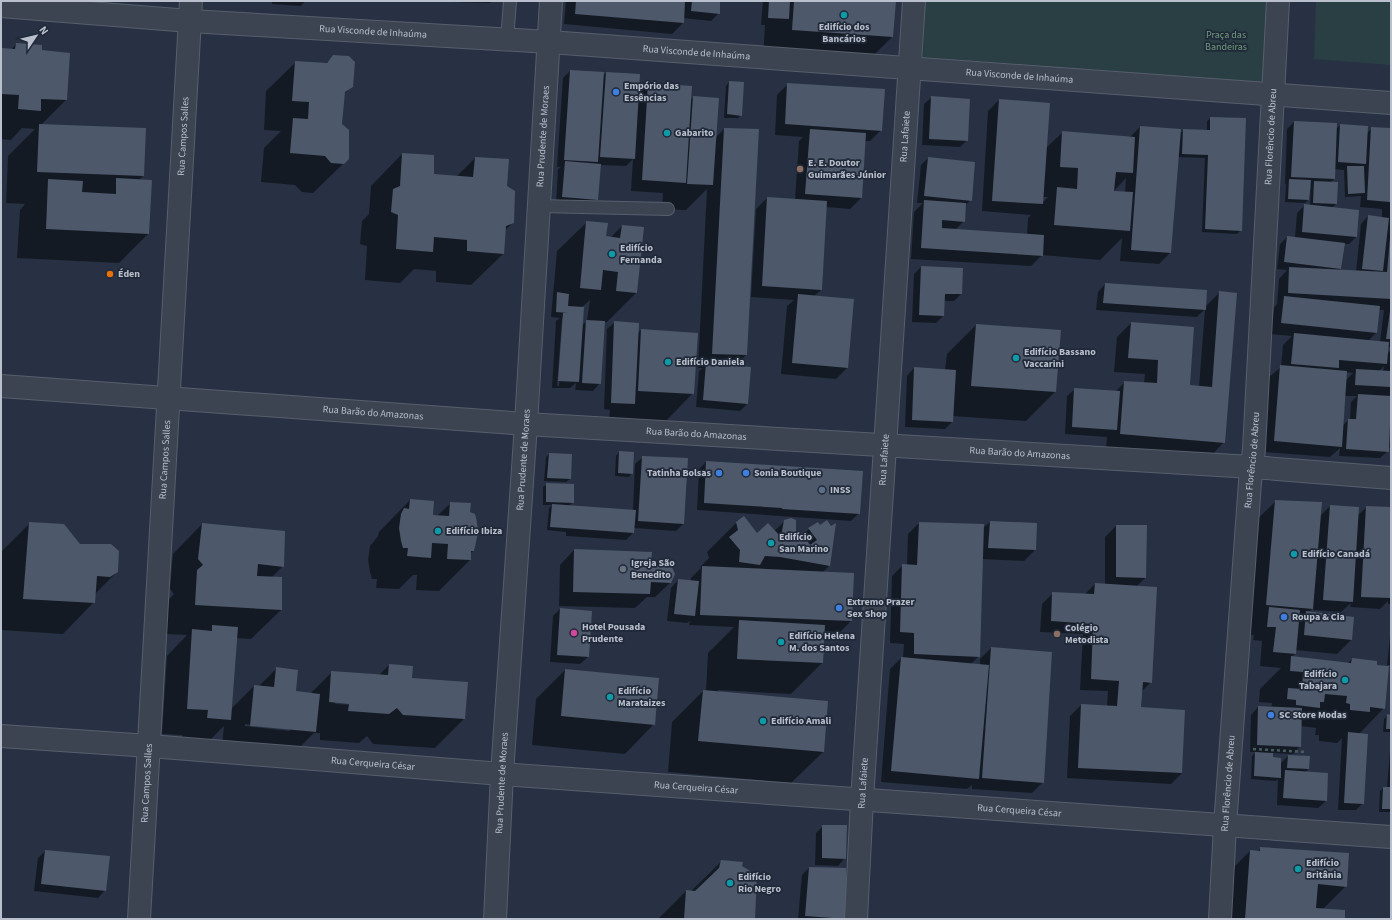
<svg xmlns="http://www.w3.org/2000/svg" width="1392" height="920" font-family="'Source Sans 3',sans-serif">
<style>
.green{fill:#293f44}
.shadow{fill:#0007;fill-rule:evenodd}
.building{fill:#4e586b}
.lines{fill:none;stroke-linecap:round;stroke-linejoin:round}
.lane-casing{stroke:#575f6d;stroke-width:14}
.street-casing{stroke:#575f6d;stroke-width:24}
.path{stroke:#485c60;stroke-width:2.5;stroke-dasharray:3 3;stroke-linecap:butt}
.lane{stroke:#3c4452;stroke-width:12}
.street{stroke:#3c4452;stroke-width:22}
.culture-dot{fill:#0f9aa8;stroke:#202938;stroke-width:1.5}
.shop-dot{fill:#3f7fe0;stroke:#202938;stroke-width:1.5}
.education-dot{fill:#8d6e63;stroke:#202938;stroke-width:1.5}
.food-dot{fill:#e8710a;stroke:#202938;stroke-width:1.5}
.service-dot{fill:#5c6f8a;stroke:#202938;stroke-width:1.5}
.worship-dot{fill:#6b7280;stroke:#202938;stroke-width:1.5}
.hotel-dot{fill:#d1479c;stroke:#202938;stroke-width:1.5}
.labels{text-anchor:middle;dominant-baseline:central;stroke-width:3.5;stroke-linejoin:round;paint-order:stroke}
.poi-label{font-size:10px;font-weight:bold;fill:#b9bfcc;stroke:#202938;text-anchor:start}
.street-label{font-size:10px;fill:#b9bfcc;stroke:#202938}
.park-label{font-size:10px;fill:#719d7d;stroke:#202938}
</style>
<rect width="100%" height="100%" fill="#273143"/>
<!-- green -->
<path class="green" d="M925,1H1268L1264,82L923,57Z
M1316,1H1391V65L1314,59Z"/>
<!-- shadow -->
<path class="shadow" d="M272,1H305L301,6L272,4Z
M449,1H492L490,3L449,2Z
M566,1H719V13L711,21L683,18V23L672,34L564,24Z
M763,1H895L892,37L863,66L763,59L765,25H761Z
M16,44L41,51L66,100L41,125L143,176L139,180L148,234L119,263L17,258L20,210L25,204L6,203L8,156L35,129L22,128L11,140L1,139V49L11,50Z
M334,56L352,86L344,94L341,125L348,159L313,193L302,192L295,185L261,182L264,148L281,131L264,130L266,91L296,62L325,64Z
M570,71L603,76L606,73L639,75L638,95L648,84L690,101L693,97L715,138L724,129L746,355L734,367L747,404L740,411L696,407L699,371L703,368H698L707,189L686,210L662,209L663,193L631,191L633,159L626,166L600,165L597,200L590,207L556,204L558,169L561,167H557L563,78Z
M729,82L741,115L738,118H724L726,86Z
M788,84L881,130L870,141H865L861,198L850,209L826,207L821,290L814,296L847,368L836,379L781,374L787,306L794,300L751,297L756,209L767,198L795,200L799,141L803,137L775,135L777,95Z
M932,97L967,140L960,147L922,145L924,104Z
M999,100L1046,148L1063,132L1129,138L1140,127L1179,135L1183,130L1207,131V121L1211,118L1241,230L1237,234L1202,232L1205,158L1178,157L1170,253L1159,264L1120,261L1122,238L1100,260L1042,255L1031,266L911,259L914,212L923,203H917L921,165L928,158L971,200L964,206V221L955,230L1027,235L1028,218L1031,215L982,211L988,111ZM1126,178L1125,193L1113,192ZM1043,197H1048L1042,203Z
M1294,122L1336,129L1340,125L1367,133L1372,128L1391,129V347H1388L1387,354L1391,350V448L1388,447V451L1380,458L1339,456L1340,448L1330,457L1264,452L1269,377L1281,367L1283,345L1292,336L1270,334L1274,308L1277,304L1279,279L1287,270L1277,269L1280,244L1287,237L1295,238L1297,213L1305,205L1310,206L1311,185H1309L1308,200L1305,203L1285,202L1286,184H1285L1287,129ZM1334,169L1344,170L1345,197L1361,196L1360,207L1382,209V218L1368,216L1361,224L1356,272L1338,271L1341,269L1343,244H1349L1356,237L1358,210L1332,208L1336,204L1337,183H1330L1334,179ZM1378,310H1384L1380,342L1368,341L1376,333ZM1384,366L1383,371H1379ZM1346,372L1353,373L1346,380ZM1345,396H1357L1351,402L1350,420H1349L1343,425Z
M402,154L433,175L456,177L475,158L506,186L513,223L504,231L503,254L471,285L436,282V271L414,269L400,283L365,280L367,246L360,244L362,221L369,214L371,186Z
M587,222L605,237L610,238L622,226L643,228L636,293L607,322H604L600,383L593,391L575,390L576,383L570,388H552L556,321L560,318L551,317L557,251ZM590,300L587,321L581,326L582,307ZM562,318H564L559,386H557Z
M921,267L961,294L954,301H944L943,316L936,323L912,322L914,274Z
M1105,284L1205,307L1220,292L1224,442L1210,457L1106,448L1107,437L1065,434L1067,396L1075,389L1115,392L1125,382L1144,383L1145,374L1114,372L1117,337L1131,323L1189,386L1199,387L1205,309L1197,317L1096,310L1098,292Z
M615,322L637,334L641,330L693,393L664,423L609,420L610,410L604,409L607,329Z
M976,325L1060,331L1055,392L1026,421L952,416V422L945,429L905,427L907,376L914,368L945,370L947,354Z
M619,452L632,473L629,477L615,476L616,456Z
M549,454L570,479L566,482L544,481L546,457Z
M643,457L683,524L676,531L634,528L633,533L626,540L566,536V532L547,530L549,508L552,505H543V487L547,484L573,502L569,506L633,511L635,464Z
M706,462L859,513L851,521L697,510L699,469Z
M410,500L432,516H437L451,503L469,513L473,551L470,554V560L439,591L416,590L417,575H413L399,589L376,588L377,579H372L370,572L368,560L370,546L378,536L379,532Z
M1276,501L1319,517L1330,506L1358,515L1367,507L1391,508V604H1388V601L1380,609L1350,607L1351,603L1341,612L1313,610V608L1308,613L1353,618L1351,640L1337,654L1295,650V654L1291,657L1348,663L1352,659L1376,666L1387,667L1391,625V665H1388L1384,708L1359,734L1363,803L1356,810H1338L1342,738L1337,743L1319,741V735H1315L1316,728L1301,726L1300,746L1293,754L1272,753V758L1280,764L1288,756L1309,757L1308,769L1305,773L1326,801L1318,808L1277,805L1278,779L1276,781L1251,779L1252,756L1256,752H1250L1251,715L1258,707L1270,708L1272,705V703L1259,702L1260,689L1281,668L1260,666L1262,641L1253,640L1254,635L1237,634L1246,530Z
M744,517L757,535L774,531L785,521L795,534L802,536L809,529L818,523L829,566L822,573L853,574L851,621L840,632L824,631L822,663L791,694L718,690V692L827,702L823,752L791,783L668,772L672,722L703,691H706L708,653L734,627L689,625L690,621L687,623L667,621L671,588L678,580L691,582V578L701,568L700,567L709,558L707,552L736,523Z
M990,522L1036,524L1035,550L1024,561L982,559L979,656L971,664L980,665V659L991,648L1043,782L1032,793L972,789V785L967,789L881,782L890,669L901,658H903L904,644L890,643L892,576L903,565H907L908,534L919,523L982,529Z
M30,523L80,545L117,572L95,594L94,602L63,634L1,630V552Z
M202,524L283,566L271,578H281V610L251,639L236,638L231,709L254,686L258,687L276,669L295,692L310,694L332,672L379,675L389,665L411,679L464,719L435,748L373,744L367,736L359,743L320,740V733H314L286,761L221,755L224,726L205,745L182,744V735L162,734L167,656L187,635L166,634L168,600L174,594L170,589L173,554ZM335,702L354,703V705L335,704ZM245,724L290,729V731L245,726Z
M1116,526L1145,578L1136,587L1151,682L1141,692L1140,708L1182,773L1171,784L1067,778L1070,716L1081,705L1107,706L1108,691L1080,690L1083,634L1040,632L1042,604L1053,593L1084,595L1095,584L1105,585V537Z
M574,550L650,565L670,583L655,597H647L635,608L559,606L560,565Z
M560,609L591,612L588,657L580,664L550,662L553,616Z
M565,670L654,724L625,754L532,745L536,699Z
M1388,715L1391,716V732H1383L1384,719Z
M1391,749V812H1379L1380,791L1383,788H1387L1390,750Z
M823,826L845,858L838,866L815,865L816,833Z
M1261,848L1346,886L1322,910L1344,919H1218L1221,880L1250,851L1257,852Z
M45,851L105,890L98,898L34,891L38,858Z
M722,861L741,867L754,919H658L686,891H691Z
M809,868L845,918V919H798L802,875Z"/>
<!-- building -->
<path class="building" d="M576,1H685L684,23L575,14Z
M692,1H720V14L691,11Z
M769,1H790L789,19L768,18Z
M794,1H896L893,37L792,30Z
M16,43L42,45V50L70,53L67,100L41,99V111L18,109L19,95L1,94V48L15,49Z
M333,55L349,56L355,62L353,87L345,92L342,124L349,130V159L344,164L331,163L325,156L290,153L293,118L308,119L309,102L292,101L295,61L327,63Z
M570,70L604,72L598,162L564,160Z
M606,72L640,74L635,159L600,157Z
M729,81L744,82L742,116L727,114Z
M648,83L692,86L686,183L642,180Z
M787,83L885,89L882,131L785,124Z
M693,96L719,98L713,185L687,184Z
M931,96L970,99L968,141L929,139Z
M999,99L1050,103L1043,204L992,201Z
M1210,117L1246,118L1242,231L1205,229L1208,155L1182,154L1183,129L1210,130Z
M1294,121L1337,123L1335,179L1291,177Z
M39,124L146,128L144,176L37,172Z
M1340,124L1368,126L1366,164L1338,162Z
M1140,126L1181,129L1171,253L1131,250Z
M1371,127L1391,128L1390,202L1367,200Z
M724,128L759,129L747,355L712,354Z
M810,129L866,133L862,198L805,194Z
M1062,131L1135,137L1133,173L1116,172L1114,191L1133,192L1130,231L1054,225L1057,187L1077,189L1078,168L1060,167Z
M402,153L434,155V174L473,177L475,157L509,159L507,186L515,191L514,223L506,226L504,254L467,251V240L434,237L433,252L396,249L398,215L391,212L393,189L400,186Z
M928,157L975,162L972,201L924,196Z
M565,161L601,164L598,200L562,197Z
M1347,166H1364L1365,193L1348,194Z
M116,178L152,180L149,234L46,229L48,179L83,181L82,192L116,194Z
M1289,179L1311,180L1309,200L1288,199Z
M1314,181L1338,182L1337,204L1313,203Z
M767,197L827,201L822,290L762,286Z
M924,200L966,203L965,222L942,220V228L1044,235L1043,256L921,248Z
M1304,204L1359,210L1357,237L1302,232Z
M1368,215L1389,218L1383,271L1362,269Z
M586,221L608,223L606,236L620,238L622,225L644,227L637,293L616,291L618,272L603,270L601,290L580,288Z
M1287,236L1345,243L1341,269L1284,262Z
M1390,238H1391V299L1288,293L1289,267L1387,272Z
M921,266L963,268L962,294H945L944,316L919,315Z
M1105,283L1207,290L1206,310L1103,303Z
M1219,291L1237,293L1225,443L1120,434L1124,381L1157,383L1158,360L1128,358L1131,322L1194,327L1190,385L1212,387Z
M557,292L569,294L568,306L584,307L579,382L558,381L563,313H568L556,312Z
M798,294L854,299L848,368L792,363Z
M1284,296L1380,306L1377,333L1281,323Z
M1390,311H1391V339H1386Z
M586,320L605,321L601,384L582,383Z
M614,321L639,323L635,404L611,403Z
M976,324L1061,330L1056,392L971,386Z
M641,329L698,333L694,394L638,391Z
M1294,333L1389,342L1387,364L1339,360V368L1291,364Z
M706,363L751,367L748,404L703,400Z
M1280,365L1347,371L1342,447L1274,441Z
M914,367L956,370L953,422L912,420Z
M1356,369L1391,371V387L1355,385Z
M1074,388L1120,391L1117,430L1072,427Z
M1358,394L1391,396L1389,452L1346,449L1348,419H1356Z
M619,451L634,452L633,474L618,473Z
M549,453L572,454L571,479L547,478Z
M642,456L688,458L684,524L638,521Z
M706,461L863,471L860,514L782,509L783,493L782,508L704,503Z
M546,483L574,484V503L546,502Z
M410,499L434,501L433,515L449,516L450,502L471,503L470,512L475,514L477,522L478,533L474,551H471V560L447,559L448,544L432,543L431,558L407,556L408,548H403L401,541L399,528L401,514L404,508L409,509Z
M1275,500L1322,502L1313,609L1266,605Z
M552,504L636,510L634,533L550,527Z
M1330,505L1359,507L1353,602L1323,600Z
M1366,506L1391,507V598L1361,597Z
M744,516L757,533L768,523L781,537L784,520L791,518L796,520V533H802L810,545L817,540L808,528L818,522L820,525L827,520L831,526L836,523L830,566L780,557L765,556L760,565L739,562L740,550L729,537L738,530L736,522Z
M990,521L1037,523L1036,550L988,548Z
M29,522L64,524L80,544H111L119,551L118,572L110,577L97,576L95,603L23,599Z
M919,522L984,524L980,657L914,654V633L900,632L902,564L917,565Z
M202,523L285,531L284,567L258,564L257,576L282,577V610L195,605L197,570L203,565L198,559Z
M1116,525H1147L1146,578L1116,577Z
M574,549L652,552L651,564L671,565L675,574L671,583L651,582L650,594L573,592Z
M702,566L854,573L852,621L700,615Z
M678,579L699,581L695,616L674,614Z
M1095,583L1157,587L1152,683L1143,682L1141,707L1185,710L1182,773L1078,768L1081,704L1117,706L1119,681L1091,679L1093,624L1051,621L1052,592L1094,594Z
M1269,607L1300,610L1296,654L1273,652L1276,627H1267Z
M560,608L592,611L589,657L557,655Z
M1306,611L1354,617L1352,640L1304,635Z
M739,620L825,625L823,663L737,659Z
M212,625L238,627L231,720L207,718L208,710L187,709L192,629L212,631Z
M991,647L1052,652L1044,783L982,778Z
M1291,656L1351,663L1352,658L1377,661V665L1389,666L1385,709L1370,707V712L1350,710V704L1346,703L1347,696L1325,694L1324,702H1320V708L1296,705V700L1287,699L1288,688L1302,689L1303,672L1290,671Z
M901,657L989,665L979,779L891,771Z
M389,664L413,666L412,678L468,682L465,719L403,715L397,708L389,714L348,711L349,704L329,702L331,671L388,675Z
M276,667L298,670L296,691L320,694L316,732L250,726L254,685L274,687Z
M565,669L659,678L655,725L561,716Z
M703,690L828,701L824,752L698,741Z
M1258,706L1302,708L1301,747L1257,745Z
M1387,714L1391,715V729H1386Z
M1348,732L1368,734L1364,804L1344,803Z
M1255,752L1273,753V757L1281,758V778L1254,776Z
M1288,755L1310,756L1309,769L1287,768Z
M1285,770L1328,773L1327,801L1283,798Z
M1383,787H1391V809H1382Z
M822,825H847L846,859L822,858Z
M1260,847L1349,853L1347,887L1318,884L1316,908L1345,910V919H1245L1250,850L1260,851Z
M45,850L110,856L106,891L41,884Z
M721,860L743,862L742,866L757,875L755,919H684L686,890L695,891L719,868Z
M809,867L846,868V919L805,916Z"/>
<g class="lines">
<!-- lane casing -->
<g class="lane-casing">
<path id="lane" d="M507,40L510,1
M539,206L668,209"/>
</g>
<!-- street casing -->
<g class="street-casing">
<g id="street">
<path id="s1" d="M1,6L190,21L549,42L1391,103"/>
<path id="s2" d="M1,386L526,424L1252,467L1391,478"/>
<path id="s3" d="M1,736L150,746L502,774L1391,837"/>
<path id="s4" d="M139,919L191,1"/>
<path id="s5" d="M495,919L502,774L526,424L551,1"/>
<path id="s6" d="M856,919L862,800L914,1"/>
<path id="s7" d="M1220,919L1225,826L1250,482L1254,449L1278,1"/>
</g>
</g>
<!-- path -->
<path class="path" d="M1253,749L1307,752"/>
<!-- lane -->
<use href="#lane" class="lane"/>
<!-- street -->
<use href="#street" class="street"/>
</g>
<!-- markers -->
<g class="culture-dot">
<circle cx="844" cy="15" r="4"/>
<circle cx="667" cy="133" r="4"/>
<circle cx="612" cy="254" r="4"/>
<circle cx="1016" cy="358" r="4"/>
<circle cx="668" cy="362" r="4"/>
<circle cx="438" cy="531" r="4"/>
<circle cx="771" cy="543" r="4"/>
<circle cx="1294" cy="554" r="4"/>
<circle cx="781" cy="642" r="4"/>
<circle cx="1345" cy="680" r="4"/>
<circle cx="610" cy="697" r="4"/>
<circle cx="763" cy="721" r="4"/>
<circle cx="1298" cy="869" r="4"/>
<circle cx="730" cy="883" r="4"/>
</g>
<g class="shop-dot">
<circle cx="616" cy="92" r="4"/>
<circle cx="719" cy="473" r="4"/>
<circle cx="746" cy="473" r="4"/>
<circle cx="839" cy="608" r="4"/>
<circle cx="1284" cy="617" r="4"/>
<circle cx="1271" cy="715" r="4"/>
</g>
<g class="education-dot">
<circle cx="800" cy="169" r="4"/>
<circle cx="1057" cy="634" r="4"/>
</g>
<circle class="food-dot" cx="110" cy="274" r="4"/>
<circle class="service-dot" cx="822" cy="490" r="4"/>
<circle class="worship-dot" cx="623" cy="569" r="4"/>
<circle class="hotel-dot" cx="574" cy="633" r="4"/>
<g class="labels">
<!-- poi labels -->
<g class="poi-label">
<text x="844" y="27" text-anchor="middle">Edifício dos<tspan x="844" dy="12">Bancários</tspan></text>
<text x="624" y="86">Empório das<tspan x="624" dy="12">Essências</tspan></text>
<text x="675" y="133">Gabarito</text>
<text x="808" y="163">E. E. Doutor<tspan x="808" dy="12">Guimarães Júnior</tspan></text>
<text x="620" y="248">Edifício<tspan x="620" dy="12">Fernanda</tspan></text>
<text x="118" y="274">Éden</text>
<text x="1024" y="352">Edifício Bassano<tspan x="1024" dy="12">Vaccarini</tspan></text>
<text x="676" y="362">Edifício Daniela</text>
<text x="711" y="473" text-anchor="end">Tatinha Bolsas</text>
<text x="754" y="473">Sonia Boutique</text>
<text x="830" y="490">INSS</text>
<text x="446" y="531">Edifício Ibiza</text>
<text x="779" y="537">Edifício<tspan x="779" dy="12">San Marino</tspan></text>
<text x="1302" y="554">Edifício Canadá</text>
<text x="631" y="563">Igreja São<tspan x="631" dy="12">Benedito</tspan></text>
<text x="847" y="602">Extremo Prazer<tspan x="847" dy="12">Sex Shop</tspan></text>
<text x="1292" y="617">Roupa &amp; Cia</text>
<text x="582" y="627">Hotel Pousada<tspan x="582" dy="12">Prudente</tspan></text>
<text x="1065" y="628">Colégio<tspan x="1065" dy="12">Metodista</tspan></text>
<text x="789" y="636">Edifício Helena<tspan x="789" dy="12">M. dos Santos</tspan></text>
<text x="1337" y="674" text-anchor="end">Edifício<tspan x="1337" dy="12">Tabajara</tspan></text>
<text x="618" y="691">Edifício<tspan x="618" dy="12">Marataizes</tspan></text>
<text x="1279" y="715">SC Store Modas</text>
<text x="771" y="721">Edifício Amali</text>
<text x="1306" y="863">Edifício<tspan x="1306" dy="12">Britânia</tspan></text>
<text x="738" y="877">Edifício<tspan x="738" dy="12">Rio Negro</tspan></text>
</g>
<!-- street labels -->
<g class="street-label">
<text stroke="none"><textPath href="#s1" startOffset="373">Rua Visconde de Inhaúma</textPath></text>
<text stroke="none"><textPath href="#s1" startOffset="697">Rua Visconde de Inhaúma</textPath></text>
<text stroke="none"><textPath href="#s1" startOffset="1021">Rua Visconde de Inhaúma</textPath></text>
<text stroke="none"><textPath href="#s4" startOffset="784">Rua Campos Salles</textPath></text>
<text stroke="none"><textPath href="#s5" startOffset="784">Rua Prudente de Moraes</textPath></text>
<text stroke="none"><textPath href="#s6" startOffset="784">Rua Lafaiete</textPath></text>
<text stroke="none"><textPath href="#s7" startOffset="784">Rua Florêncio de Abreu</textPath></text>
<text stroke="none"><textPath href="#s2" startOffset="373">Rua Barão do Amazonas</textPath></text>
<text stroke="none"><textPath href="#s2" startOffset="697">Rua Barão do Amazonas</textPath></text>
<text stroke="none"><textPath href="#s2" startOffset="1021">Rua Barão do Amazonas</textPath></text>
<text stroke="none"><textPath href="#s4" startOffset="460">Rua Campos Salles</textPath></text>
<text stroke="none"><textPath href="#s5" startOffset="460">Rua Prudente de Moraes</textPath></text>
<text stroke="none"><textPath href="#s6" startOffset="460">Rua Lafaiete</textPath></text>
<text stroke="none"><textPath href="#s7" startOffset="460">Rua Florêncio de Abreu</textPath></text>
<text stroke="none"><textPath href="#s3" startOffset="373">Rua Cerqueira César</textPath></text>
<text stroke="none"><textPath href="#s5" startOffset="136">Rua Prudente de Moraes</textPath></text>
<text stroke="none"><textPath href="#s6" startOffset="136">Rua Lafaiete</textPath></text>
<text stroke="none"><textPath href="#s7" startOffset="136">Rua Florêncio de Abreu</textPath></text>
<text stroke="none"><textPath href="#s4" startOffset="136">Rua Campos Salles</textPath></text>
<text stroke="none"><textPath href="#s3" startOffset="697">Rua Cerqueira César</textPath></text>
<text stroke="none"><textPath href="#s3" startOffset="1021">Rua Cerqueira César</textPath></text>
</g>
<!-- park labels -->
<g class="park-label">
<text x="1226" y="35">Praça das<tspan x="1226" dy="12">Bandeiras</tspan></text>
</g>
</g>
<!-- border -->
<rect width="1392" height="920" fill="none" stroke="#b9bfcc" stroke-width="4"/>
<!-- north arrow -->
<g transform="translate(36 36) rotate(55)" stroke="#202938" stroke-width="3" paint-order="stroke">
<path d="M0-3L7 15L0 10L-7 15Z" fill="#b9bfcc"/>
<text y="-6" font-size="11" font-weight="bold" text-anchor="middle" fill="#b9bfcc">N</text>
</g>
</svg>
